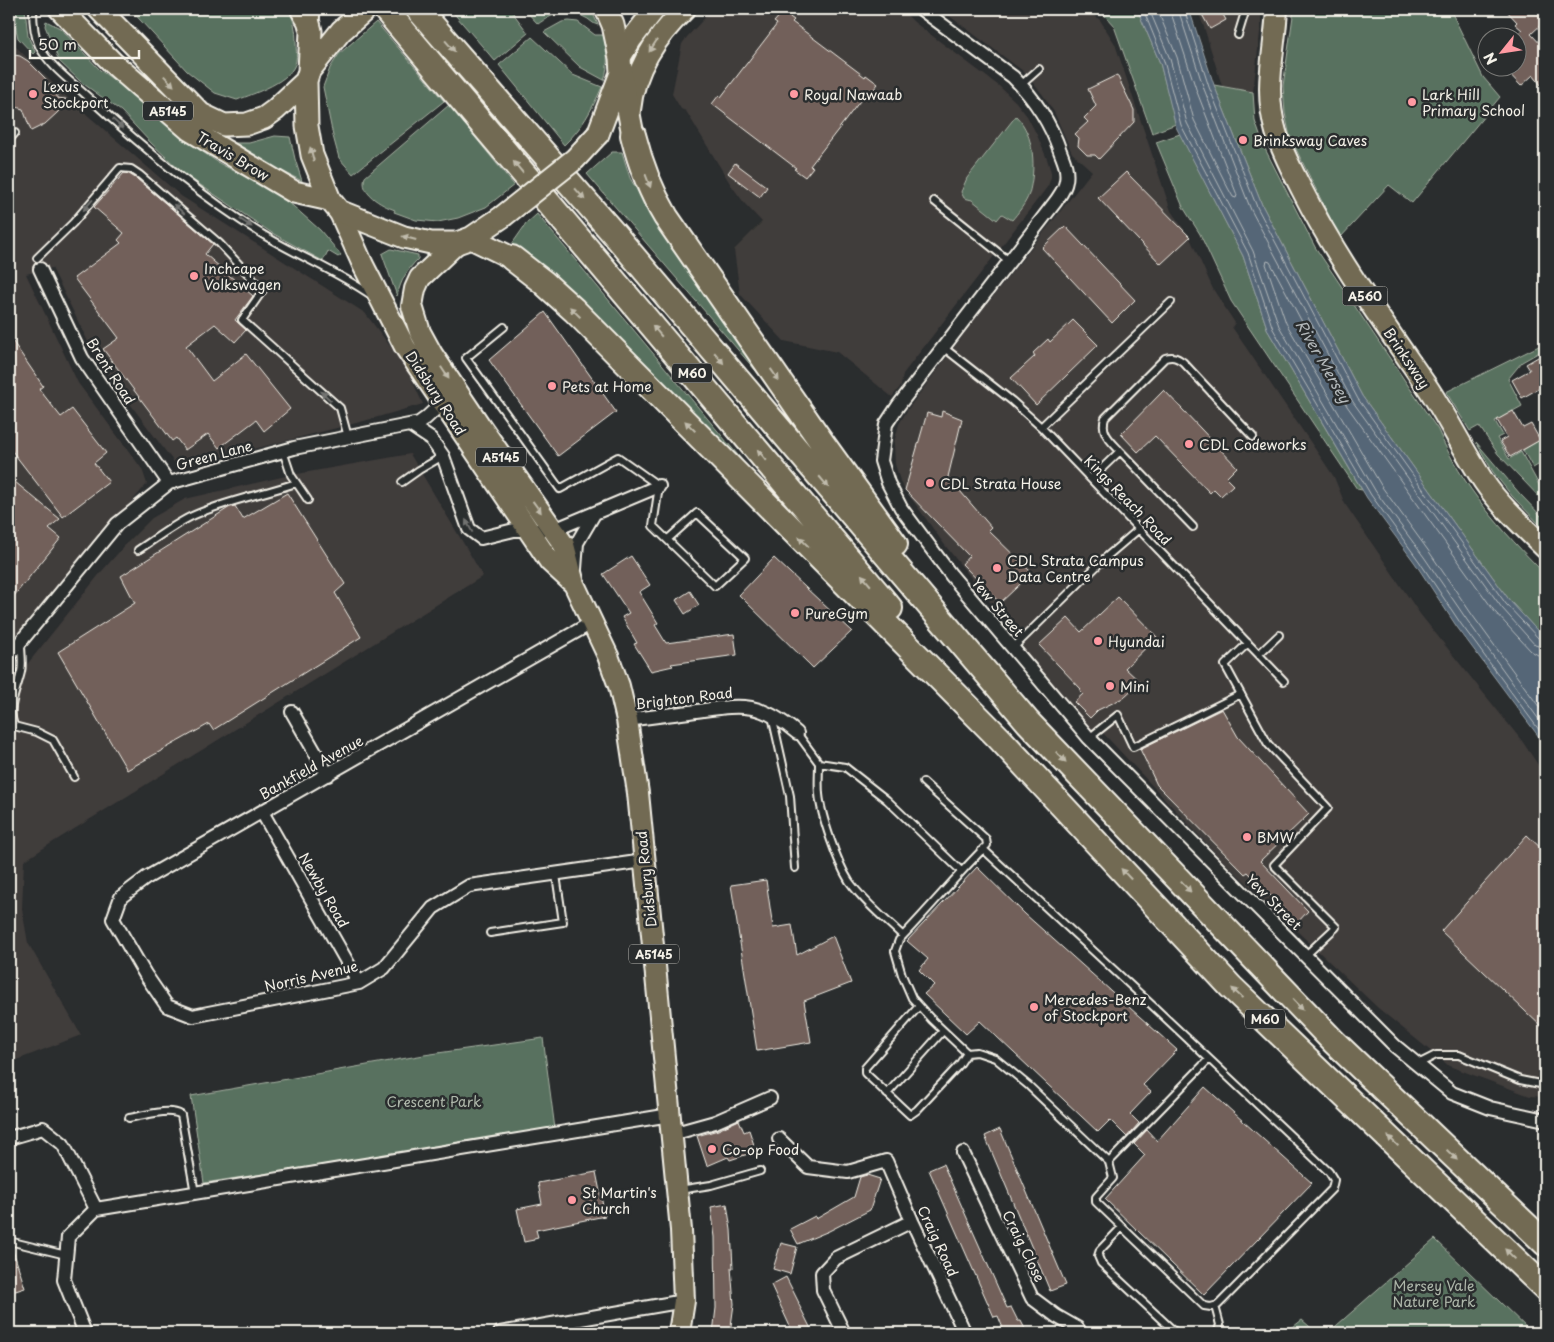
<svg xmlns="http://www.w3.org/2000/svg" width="1554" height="1342" font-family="'Playpen Sans',sans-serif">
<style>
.built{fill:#403c3b}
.green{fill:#59715e;stroke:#a6b1a3}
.water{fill:#546677;stroke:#949ea4}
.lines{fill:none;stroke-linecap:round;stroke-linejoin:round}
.shore{stroke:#b4b9bb;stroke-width:1}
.building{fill:#72605a;stroke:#f4f1e8}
.service-casing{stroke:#f4f1e8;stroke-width:10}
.minor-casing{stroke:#f4f1e8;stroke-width:16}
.primary-casing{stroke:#f4f1e8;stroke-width:24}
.trunk-casing{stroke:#f4f1e8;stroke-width:25}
.motorway-casing{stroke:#f4f1e8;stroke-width:28}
.service{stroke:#2a2d2e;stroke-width:6}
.minor{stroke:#2a2d2e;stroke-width:12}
.primary{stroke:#726b52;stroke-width:20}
.trunk{stroke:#726b52;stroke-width:21}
.motorway{stroke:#726b52;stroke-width:24}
.trunk-bridge-casing{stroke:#f4f1e8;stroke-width:25;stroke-linecap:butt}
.trunk-bridge{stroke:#726b52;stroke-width:21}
.oneway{fill:#c0bbac}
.oneway2{fill:#71726f}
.poi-dot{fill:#ff9aa2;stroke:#2a2d2e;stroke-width:2}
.labels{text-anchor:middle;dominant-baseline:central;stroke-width:5;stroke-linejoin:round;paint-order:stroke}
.shield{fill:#2a2d2e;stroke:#b7b6b0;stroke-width:1}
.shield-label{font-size:12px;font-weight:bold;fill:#f4f1e8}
.poi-label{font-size:14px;fill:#f4f1e8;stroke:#2a2d2e;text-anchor:start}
.street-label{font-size:14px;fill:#f4f1e8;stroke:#2a2d2e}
.park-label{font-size:14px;fill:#aeb7aa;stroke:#2a2d2e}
.water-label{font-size:15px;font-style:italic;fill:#b4b9bb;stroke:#2a2d2e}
</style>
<rect width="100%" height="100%" fill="#2a2d2e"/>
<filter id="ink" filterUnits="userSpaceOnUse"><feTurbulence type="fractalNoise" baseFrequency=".02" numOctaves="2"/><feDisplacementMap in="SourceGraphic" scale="10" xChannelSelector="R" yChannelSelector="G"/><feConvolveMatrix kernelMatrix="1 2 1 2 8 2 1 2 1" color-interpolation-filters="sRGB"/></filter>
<g filter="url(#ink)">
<!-- built -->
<path class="built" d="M713,9H901L914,22L999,86L1016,102L1027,116L1037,135L1047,159L1051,172V177L1048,186L903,374L901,386L892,397L837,352L784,341L740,294L734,250L762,222L745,204L731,185L686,111L681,109L672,94L682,44L687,37Z
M940,9H1087L1100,20L1115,44L1171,211L1190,238L1213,289L1235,323L1232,327L1324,462L1334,477L1345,504L1420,614L1522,741L1545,775V1097L1530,1096L1449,1066L1378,1008L1220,858L1103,733L1094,732L1082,719L1020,650L1024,645L944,544L901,484L895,464L894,443L899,424L908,409L973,322L1092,171L1072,153L1054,112L1043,95L1023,71Z
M1197,9H1261V24L1253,92L1222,86L1204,27Z
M9,40L70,100L181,196L365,313L406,367L423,404L364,421L191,465H176L97,360L52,268L26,274L78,383L142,469L147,484L120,515L9,648Z
M410,454L483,576L50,844L24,861L22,909L28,943L81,1035L9,1063V687L102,571L127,543L152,518L185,499L286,476Z"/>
<!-- green -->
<path class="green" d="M16,9H25L28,36L35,52L33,54L18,38L16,29Z
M130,9H288C294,18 296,31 296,42C296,48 297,55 296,61C293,81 253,94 237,100L215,93L187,71Z
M450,9H510L528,33L495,61Z
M524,9H591L598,25C592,24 590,19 584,17C567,8 552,14 538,24Z
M1099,9H1137L1160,63L1176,124L1152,133L1114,26Z
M1294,9H1450L1483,77L1500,97L1412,203L1389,185L1340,238L1290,137L1285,113L1283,86Z
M46,21L60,28L100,70L149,106L188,142L219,163L266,188L293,206L320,230L341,255L338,257L328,251L323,261L272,233L184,174L151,143L121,111L81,82L59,61L45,26Z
M569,21L578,22L595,35H603C608,48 609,66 604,80L580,67L544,32L562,22Z
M376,22L444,101L353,174L339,158L333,136L323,87L330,68L339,54Z
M532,37L573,75L602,87C591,111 583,127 564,145L499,65Z
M1214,85L1253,92L1255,121L1264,147L1315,247L1438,430C1462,487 1502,531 1545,574V639L1510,601L1362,396L1262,205Z
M449,105L514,185L486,207L458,218L438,222L416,220L394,212L395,210C381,205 359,193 365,177Z
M1016,116C1035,135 1036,169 1029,194C1026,203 1018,213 1012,220L1002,214L997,220L972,200L964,198L961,192L967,178Z
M1180,134L1243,256L1268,331L1362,490L1357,489L1231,301L1200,234L1183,207L1156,142Z
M275,136L290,137L295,159L302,181L226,143H249Z
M612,152H622L630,178L645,204L780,399L587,174Z
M537,214L747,466L709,431L537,263L512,244L526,224Z
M391,249L418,255V259C407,270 401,280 397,296L382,254Z
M1545,343V349L1522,362L1508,379L1522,406L1495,421L1503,435L1497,438L1509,459L1521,452L1545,496V503L1498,454L1479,426L1470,431L1446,392Z
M1540,440L1545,450V461L1533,468L1523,450Z
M1476,442L1520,494L1545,520V530L1512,496L1493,472Z
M543,1038L555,1129L204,1183L191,1096L424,1055Z
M1435,1239L1532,1333H1328Z
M1302,1320L1317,1333H1285Z"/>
<!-- water -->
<path class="water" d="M1137,9H1189L1214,85L1262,205L1362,396L1510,601L1545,639V745L1457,627L1415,563L1367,498L1268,331L1243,256L1176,127L1160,63Z"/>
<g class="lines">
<!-- shore -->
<path class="shore" d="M1143,9L1164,61L1181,125L1248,253L1273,329L1371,495L1419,561L1461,624L1545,738
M1149,9L1170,59L1187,123L1253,251L1279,326L1376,492L1424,557L1467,620L1545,728
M1157,9L1177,57L1194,120L1228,188L1233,197L1236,198L1237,195L1197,92L1172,16L1171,9
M1178,9L1204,89L1251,210L1353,402L1502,608L1535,645L1545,648
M1184,9L1209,87L1257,207L1358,399L1506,604L1540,640L1545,642
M1545,656L1538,655L1531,651L1495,612L1347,406L1270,262L1267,261L1266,264L1286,323L1382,487L1430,553L1473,616L1545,715"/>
</g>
<!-- building -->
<path class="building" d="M1199,9H1220L1226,20L1210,29Z
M1505,9H1539L1545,16V21L1531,34L1545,49V90L1533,75L1521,86L1504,68H1516V35L1522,30L1515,24L1517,22Z
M783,12L794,20L792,22L865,77L866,75L878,84L869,95L866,93L844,122L810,166L813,167L805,177L794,169L796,168L712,104L719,95L721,97L777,24L774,22Z
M9,54L20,56L28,61L46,79L47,84L51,85L50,89L57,91V98L66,99L58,112L45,124L31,131L23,109L9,105Z
M1117,75L1134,110V122L1099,159L1095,155H1087L1078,146L1079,138L1075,134L1088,122L1084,118L1096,106L1088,89Z
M735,163L767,187L760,197L728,173Z
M1126,172L1190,237L1161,264L1098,198Z
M124,173L129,174L137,179L213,244L205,254L253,296L235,320L246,330L235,342L215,324L186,346L212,381L246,354L290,409L264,431L256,420L219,448L208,434L185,450L176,438L172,441L103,349L119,338L74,278L121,243L118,240L124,233L94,207Z
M1065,226L1135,300L1112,323L1042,248Z
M545,312L616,412L558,456L489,360Z
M1073,320L1098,345L1036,405L1011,378L1035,356L1033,353L1048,339L1050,342Z
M9,336L43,386L39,389L61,417L72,409L106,453L94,463L109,482L63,517L9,447Z
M1545,353V385L1522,398L1512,380L1530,370L1526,364Z
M1164,390L1237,467L1226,478L1233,485L1221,496L1214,489L1210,493L1155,436L1138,452L1121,434Z
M942,411L962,419L948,477L991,527L988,530L1032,573L1000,603L962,564L969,556L905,490L927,413L941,417Z
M1513,411L1523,428L1531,424L1540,440L1510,457L1500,441L1507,437L1497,420Z
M9,477L60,519L49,528L61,538L9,602Z
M287,493L345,584L335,593L361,637L213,730L209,724L127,770L58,652L135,603L121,576L230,507L235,506L243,519Z
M631,556L650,585L639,592L658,623L655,625L666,643L734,634L737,655L671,664L673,666L651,671L634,644L637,643L622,617L629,613L603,574Z
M774,558L852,631L813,668L739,595Z
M690,591L699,605L685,614L676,600Z
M1118,597L1157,637L1125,668L1140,682L1123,698L1098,710L1090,718L1074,702L1083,694L1080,691L1081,689L1039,645L1068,618L1081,632Z
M1222,709L1238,737L1309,814L1260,861L1308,911L1297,923L1248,872L1245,874L1157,785L1140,749Z
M1527,835L1545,852V1030L1441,931Z
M977,867L1025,914L1177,1050L1143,1085L1151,1092L1130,1114L1139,1123L1127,1137L1110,1120L1098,1132L980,1021L966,1034L924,994L934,985L919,970L928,959L907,941Z
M766,880L773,928L792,925L797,955L833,936L851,983L804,1001L811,1042L757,1051L731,885Z
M1205,1087L1312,1183L1204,1295L1105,1199L1145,1155L1134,1144L1147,1130L1157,1141Z
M739,1120L744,1132L749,1130L754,1145L748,1147L751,1153L730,1160L728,1157L707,1166L697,1136L718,1130Z
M1000,1129L1066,1285L1050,1291L985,1136Z
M943,1164L1007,1308L1011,1307L1018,1321H1021L1027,1333H1005L998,1316L994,1317L929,1170Z
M596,1172L605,1216L536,1230L538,1237L534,1238V1240L524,1242L517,1209L542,1204L538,1183Z
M867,1175L880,1179L870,1210L829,1231L798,1244L790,1229L815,1216L816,1219L854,1197L860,1177Z
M727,1204L731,1230L733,1268H731L734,1304L730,1333H713L716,1308L715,1237L711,1207Z
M781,1243L797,1247L790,1274L773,1269Z
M9,1246L12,1247L25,1288L9,1293Z
M786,1277L799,1303H798L813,1333H793L771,1285Z"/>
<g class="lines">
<!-- service casing -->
<g class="service-casing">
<path id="service" d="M33,9C33,21 34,35 39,46C50,67 72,82 89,98C143,148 199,195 262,234C298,256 337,271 371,295
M1238,35L1246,9
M1021,85L1039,69
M9,140L15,133
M934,201L1009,261
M37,258L73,223L120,168L131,169L140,175L219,243L263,290L242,320L340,408L348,437
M9,288V289
M504,327L466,358L560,489L618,457L659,486L653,526L715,586L745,558L697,513L668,539
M943,347L1012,401L1041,427L1284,681
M1041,427L1171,302
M283,451L291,475L308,500
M1120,451C1111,441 1100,433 1105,418L1165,358C1173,356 1176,357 1183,362L1253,437
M1091,479L1120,451L1193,527
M402,482L419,470L443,456
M138,550C155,539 172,526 190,517C224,501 261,495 296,483
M1248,643L1225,665L1268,744L1328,808L1274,865L1336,927L1306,955
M21,645C21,653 23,664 21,672C17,690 7,707 14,726L37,732L53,740L74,777
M1013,648L1105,558L1139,529
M1259,654L1279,635
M772,716L790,796L795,868
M797,733L819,763L845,767L887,800L961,871
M1089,738L1118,715L1133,747L1241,694
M819,763C819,773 818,784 819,794C821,816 837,862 849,881C863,901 885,919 903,936
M923,782L986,839L987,845C956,876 929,909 899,940L895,951L902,975L912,998L931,1019L967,1053L977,1052L995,1058L1029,1086L1109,1162L1113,1178L1096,1197V1202L1204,1306L1211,1307L1218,1305L1332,1189L1334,1180L1329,1172L1155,1008L983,849
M490,933L563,922L556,875
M919,1006L865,1068V1073L910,1115L917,1110L959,1065L967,1053
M1418,1064L1436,1055H1459L1520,1080L1545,1085
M887,1094L943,1031
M129,1118C143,1116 169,1107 181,1115L195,1193
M1109,1162L1209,1059
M679,1190L711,1185L760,1171
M1122,1227L1100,1250L1098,1256L1101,1263L1176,1333
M9,1241L66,1255
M1215,1306L1220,1325L1217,1333"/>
</g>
<!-- minor casing -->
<g class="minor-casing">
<path id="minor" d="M921,9L1013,77C1035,99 1050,122 1060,151C1064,161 1068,170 1066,181C1065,189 1060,195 1056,201L898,406L886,424L881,461L888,483L901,508L951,575L1089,738L1395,1046L1452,1093L1490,1108L1545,1120
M40,269L82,358L169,483
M410,425L431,439L443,456L469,529L481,538L514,530H554L659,486
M575,569L577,543L594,514
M593,622L146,878L121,897L113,919L145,974L167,1006L193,1016L359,983L384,968L433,908L469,886L644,861
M9,656L117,524L169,483L294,448L419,423L426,418L442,403
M292,712L328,775
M627,720C648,717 668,715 689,712C737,706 756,698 797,733
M262,812L359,983
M672,1134L715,1122L770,1098
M9,1138L43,1128L63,1144L96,1209
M779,1139L808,1167L848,1172L886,1161L912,1221L965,1333
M963,1153L1032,1298L1056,1316L1077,1328L1081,1333
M85,1333L64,1280L68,1237L96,1209L670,1115
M500,1333L684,1301
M844,1333L823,1290L822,1273L836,1258L912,1221"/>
</g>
<!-- primary casing -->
<g class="primary-casing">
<path id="primary" d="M1277,9C1275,52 1263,88 1276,132C1282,152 1293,172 1302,190C1337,259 1382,321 1426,385C1447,416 1463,450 1484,482C1501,507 1524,527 1545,548
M620,58L631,40L655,9
M630,110C634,69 656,37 685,9
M339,211L363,265L405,347L550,562L574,584
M457,243L420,278L415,289L412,306L420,332L432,354L481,427L564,545L574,584L608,656L619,686L627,720L638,793L681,1230L684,1301L679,1333"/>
</g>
<!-- trunk casing -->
<g class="trunk-casing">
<path id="trunk" d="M60,9L114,64L190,130L294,192L330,200
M99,9L201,114L224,125L247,124L264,118L275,110L306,81
M366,9L341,31L309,71L306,81L307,126L312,155L330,200L339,211L404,237L431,243H457L471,238L502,217
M307,16L311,31L309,71
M621,73L633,135
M598,134L621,73L620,58L613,25L606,9
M471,238L512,258"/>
</g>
<!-- motorway casing -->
<g class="motorway-casing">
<path id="motorway" d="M303,9L307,16
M385,9L890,608
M418,9L615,235L1028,722L1334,1042L1545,1243
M633,135C640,163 651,192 666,217L823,444L895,544
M512,258L543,282L574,310L999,738L1231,987L1545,1288"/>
</g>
<!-- service -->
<use href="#service" class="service"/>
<!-- minor -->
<use href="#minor" class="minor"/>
<!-- primary -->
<use href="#primary" class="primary"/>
<!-- trunk -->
<use href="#trunk" class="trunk"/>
<!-- motorway -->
<use href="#motorway" class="motorway"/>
<!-- trunk-bridge casing -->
<g class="trunk-bridge-casing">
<path id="trunk-bridge" d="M502,217L575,159L598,134"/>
</g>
<!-- trunk-bridge -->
<use href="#trunk-bridge" class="trunk-bridge"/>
</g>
<!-- one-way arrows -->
<defs><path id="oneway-solid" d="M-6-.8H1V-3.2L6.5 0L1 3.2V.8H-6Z" transform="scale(1.25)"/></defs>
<g class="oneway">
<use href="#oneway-solid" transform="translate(450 46) rotate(49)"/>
<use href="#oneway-solid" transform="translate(653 46) rotate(123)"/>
<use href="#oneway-solid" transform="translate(169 81) rotate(46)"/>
<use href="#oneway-solid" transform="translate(312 154) rotate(-105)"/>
<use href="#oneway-solid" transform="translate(518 167) rotate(-130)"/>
<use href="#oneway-solid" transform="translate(648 181) rotate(69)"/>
<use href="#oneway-solid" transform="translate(580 194) rotate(49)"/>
<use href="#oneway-solid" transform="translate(409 238) rotate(-165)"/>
<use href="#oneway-solid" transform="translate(575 312) rotate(-136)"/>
<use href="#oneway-solid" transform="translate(657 331) rotate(-130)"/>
<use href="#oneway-solid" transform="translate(719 358) rotate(50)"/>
<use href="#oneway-solid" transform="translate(445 373) rotate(57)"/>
<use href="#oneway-solid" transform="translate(775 375) rotate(55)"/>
<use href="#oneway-solid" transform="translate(690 426) rotate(-135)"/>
<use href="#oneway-solid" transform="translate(762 455) rotate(-130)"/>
<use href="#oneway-solid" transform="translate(824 482) rotate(50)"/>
<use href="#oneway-solid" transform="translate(537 507) rotate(54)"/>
<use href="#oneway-solid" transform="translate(804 542) rotate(-135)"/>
<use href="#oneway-solid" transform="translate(866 580) rotate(-130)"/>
<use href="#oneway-solid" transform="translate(1061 757) rotate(46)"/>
<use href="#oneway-solid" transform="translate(1126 874) rotate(-133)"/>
<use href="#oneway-solid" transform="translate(1186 887) rotate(46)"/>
<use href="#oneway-solid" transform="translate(1237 993) rotate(-137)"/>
<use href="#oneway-solid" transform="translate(1298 1005) rotate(46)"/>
<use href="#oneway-solid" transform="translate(1393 1141) rotate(-136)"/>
<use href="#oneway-solid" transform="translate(1452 1155) rotate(44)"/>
<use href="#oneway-solid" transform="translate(1510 1254) rotate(-136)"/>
</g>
<g class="oneway2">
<use href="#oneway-solid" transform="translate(118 124) rotate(42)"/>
<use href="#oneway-solid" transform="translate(88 205) rotate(131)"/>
<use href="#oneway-solid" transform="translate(179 209) rotate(-139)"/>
<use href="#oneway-solid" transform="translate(246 223) rotate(33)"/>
<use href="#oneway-solid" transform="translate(326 396) rotate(-137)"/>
<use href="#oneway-solid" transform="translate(469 526) rotate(-118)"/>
</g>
</g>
<!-- markers -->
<g class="poi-dot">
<circle cx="33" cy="94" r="5"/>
<circle cx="794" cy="94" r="5"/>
<circle cx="1412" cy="102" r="5"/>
<circle cx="1243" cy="140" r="5"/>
<circle cx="194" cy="276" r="5"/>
<circle cx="552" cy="386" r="5"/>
<circle cx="1189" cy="444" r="5"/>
<circle cx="930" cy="483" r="5"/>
<circle cx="997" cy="568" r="5"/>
<circle cx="795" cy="613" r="5"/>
<circle cx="1098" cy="641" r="5"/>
<circle cx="1110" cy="686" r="5"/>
<circle cx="1247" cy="837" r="5"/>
<circle cx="1034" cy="1007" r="5"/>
<circle cx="712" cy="1149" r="5"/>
<circle cx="572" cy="1200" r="5"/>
</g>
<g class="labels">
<!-- shield labels -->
<g class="shield">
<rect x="143" y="101.5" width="50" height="19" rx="4"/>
<rect x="1342.5" y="286.5" width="45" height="19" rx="4"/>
<rect x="672" y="363.5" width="40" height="19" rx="4"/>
<rect x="476" y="447.5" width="50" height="19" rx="4"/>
<rect x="629" y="944.5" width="50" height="19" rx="4"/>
<rect x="1245" y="1009.5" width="40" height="19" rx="4"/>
</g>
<g class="shield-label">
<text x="168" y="111">A5145</text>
<text x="1365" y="296">A560</text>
<text x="692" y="373">M60</text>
<text x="501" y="457">A5145</text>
<text x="654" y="954">A5145</text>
<text x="1265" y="1019">M60</text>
</g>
<!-- poi labels -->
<g class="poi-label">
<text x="43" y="86">Lexus<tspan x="43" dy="16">Stockport</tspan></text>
<text x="804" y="94">Royal Nawaab</text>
<text x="1422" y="94">Lark Hill<tspan x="1422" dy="16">Primary School</tspan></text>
<text x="1253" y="140">Brinksway Caves</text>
<text x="204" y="268">Inchcape<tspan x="204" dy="16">Volkswagen</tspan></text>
<text x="562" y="386">Pets at Home</text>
<text x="1199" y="444">CDL Codeworks</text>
<text x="940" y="483">CDL Strata House</text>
<text x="1007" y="560">CDL Strata Campus<tspan x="1007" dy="16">Data Centre</tspan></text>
<text x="805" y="613">PureGym</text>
<text x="1108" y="641">Hyundai</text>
<text x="1120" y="686">Mini</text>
<text x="1257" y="837">BMW</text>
<text x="1044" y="999">Mercedes-Benz<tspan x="1044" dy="16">of Stockport</tspan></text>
<text x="722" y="1149">Co-op Food</text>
<text x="582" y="1192">St Martin's<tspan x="582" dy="16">Church</tspan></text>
</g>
<!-- street labels -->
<g class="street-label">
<text transform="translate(233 156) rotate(31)">Travis Brow</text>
<text transform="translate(1407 358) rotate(56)">Brinksway</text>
<text transform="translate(111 371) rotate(57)">Brent Road</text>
<text transform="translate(436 393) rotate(57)">Didsbury Road</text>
<text transform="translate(214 455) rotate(-15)">Green Lane</text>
<text transform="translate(1128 500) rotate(46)">Kings Reach Road</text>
<text transform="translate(998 607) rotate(50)">Yew Street</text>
<text transform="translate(684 698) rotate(-7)">Brighton Road</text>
<text transform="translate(311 767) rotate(-29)">Bankfield Avenue</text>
<text transform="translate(646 879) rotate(-96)">Didsbury Road</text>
<text transform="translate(324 890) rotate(60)">Newby Road</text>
<text transform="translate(1274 902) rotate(45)">Yew Street</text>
<text transform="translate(311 976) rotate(-13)">Norris Avenue</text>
<text transform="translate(938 1241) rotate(65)">Craig Road</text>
<text transform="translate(1024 1246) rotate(64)">Craig Close</text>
</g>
<!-- park labels -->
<g class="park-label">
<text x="434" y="1101">Crescent Park</text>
<text x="1434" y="1285">Mersey Vale<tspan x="1434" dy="16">Nature Park</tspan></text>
</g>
<!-- water labels -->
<g class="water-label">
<text transform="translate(1324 361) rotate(60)">River Mersey</text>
</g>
</g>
<!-- margin -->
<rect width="1554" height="1342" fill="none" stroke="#2a2d2e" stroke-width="30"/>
<rect x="15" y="15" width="1524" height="1312" fill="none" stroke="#f4f1e8" stroke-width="2" filter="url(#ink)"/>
<!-- north arrow -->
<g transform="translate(1502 52) rotate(240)"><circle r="24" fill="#2a2d2e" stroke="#7b7b78"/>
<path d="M0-4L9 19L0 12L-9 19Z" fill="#ff9aa2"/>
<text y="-8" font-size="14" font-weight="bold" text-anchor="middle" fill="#f4f1e8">N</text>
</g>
<!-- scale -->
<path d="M30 50v8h109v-8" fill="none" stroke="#f4f1e8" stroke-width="2.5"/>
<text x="38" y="50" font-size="15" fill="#f4f1e8" stroke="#2a2d2e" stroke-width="4" paint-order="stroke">50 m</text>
</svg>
